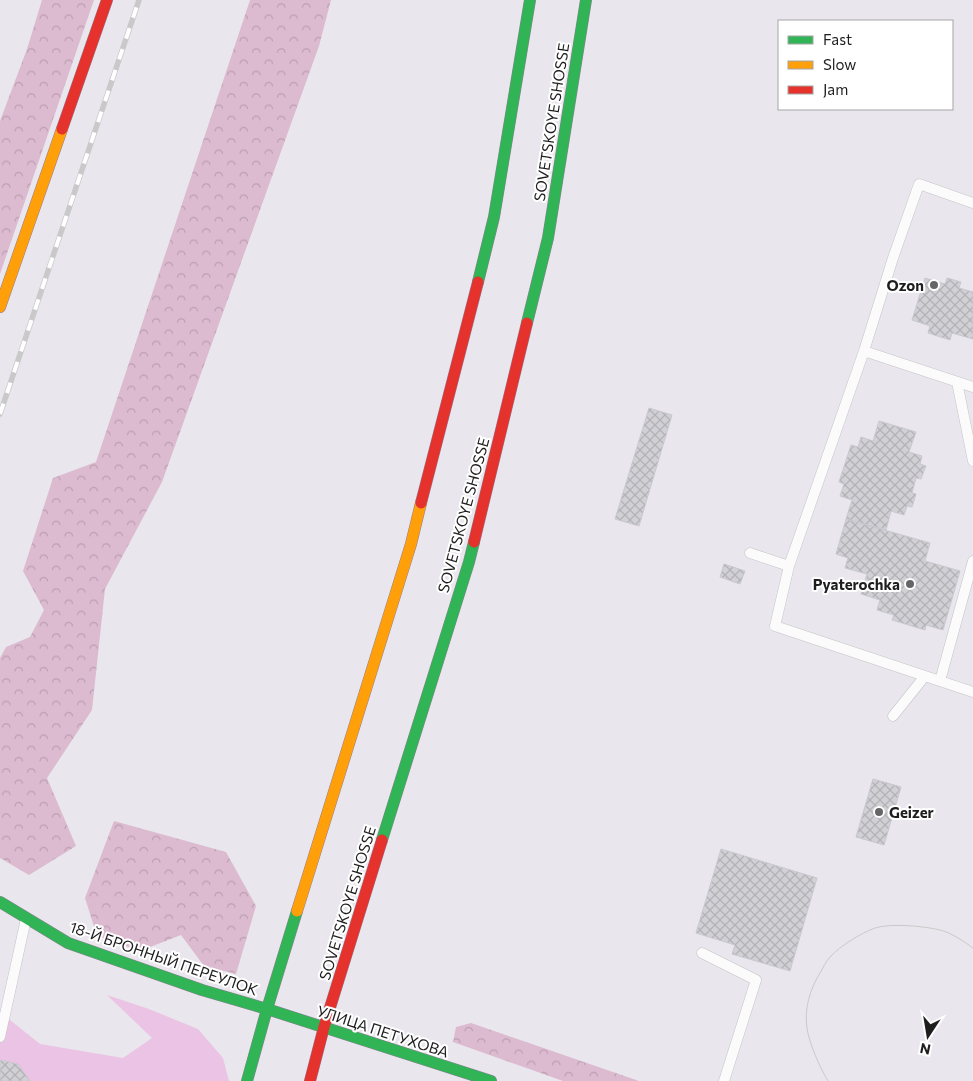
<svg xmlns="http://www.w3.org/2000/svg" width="973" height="1081" font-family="Commissioner,sans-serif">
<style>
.grass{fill:#ebc3e4}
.forest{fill:url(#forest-crowns)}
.building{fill:url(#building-cross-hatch);stroke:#cac8d0}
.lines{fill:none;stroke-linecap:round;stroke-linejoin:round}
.lane-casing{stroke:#c4c3c5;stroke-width:11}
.fast-casing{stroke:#927e98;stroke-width:12}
.slow-casing{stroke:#927e98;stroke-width:12}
.jam-casing{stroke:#927e98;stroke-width:12}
.lane{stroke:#fcfbfc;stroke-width:10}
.fast{stroke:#30b455;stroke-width:11}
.slow{stroke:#ff9f0a;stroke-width:11}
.jam{stroke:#e5322d;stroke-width:11}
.tram{stroke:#cac9ca;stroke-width:1}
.rail-casing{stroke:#cac9ca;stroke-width:5.5}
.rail{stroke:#fff;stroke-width:4;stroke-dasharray:11;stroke-linecap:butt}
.poi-dot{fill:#656466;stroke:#fff;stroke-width:2}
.labels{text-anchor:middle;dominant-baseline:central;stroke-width:4;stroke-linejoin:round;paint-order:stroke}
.street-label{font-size:15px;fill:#1e1e1e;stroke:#fff}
.poi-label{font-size:15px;font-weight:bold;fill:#1e1e1e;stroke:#fff;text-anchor:end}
</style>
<defs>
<pattern id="forest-crowns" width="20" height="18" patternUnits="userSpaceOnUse" patternTransform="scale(1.25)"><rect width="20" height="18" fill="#dcbad0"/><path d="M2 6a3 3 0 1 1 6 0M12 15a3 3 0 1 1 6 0" fill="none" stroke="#bc9fb2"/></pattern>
<pattern id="building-cross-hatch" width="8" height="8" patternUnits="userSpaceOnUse" patternTransform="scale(1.25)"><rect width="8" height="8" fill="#d1d0d5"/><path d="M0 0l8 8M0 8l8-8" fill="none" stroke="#b3b2b6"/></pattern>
</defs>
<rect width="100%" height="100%" fill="#e9e7ed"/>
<!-- grass -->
<path class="grass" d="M107,995L149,1009L198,1029L223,1058L229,1081H0V1012L40,1044L123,1058L152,1038Z"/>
<!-- forest -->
<path class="forest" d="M42,0H94L0,274V121L27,49Z
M250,0H331L319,46L162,482L105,589L92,710L47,778L76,846L29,875L0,858V658L6,647L30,637L44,610L23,571L53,478L96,462Z
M114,821L226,852L256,906L236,974L204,966L181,935L140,951L97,936L85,898Z
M471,1023L639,1081H563L453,1042L456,1027Z"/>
<!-- building -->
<path class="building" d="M925,278L945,284L947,278L961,282L959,288L973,292V339L952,333L950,340L928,333L930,326L912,320Z
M649,408L672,415L639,526L615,519Z
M879,421L916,432L909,452L922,456L920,464L926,466L921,479L916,478L912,493L916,494L912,507L907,506L904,515L891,511L886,530L846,519L852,500L840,496L844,484L839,482L851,445L858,447L861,437L873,441Z
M846,519L930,543L925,561L960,571L943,630L926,625L925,630L892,620L894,615L877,610L880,600L861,594L867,574L845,568L848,558L836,554Z
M724,564L745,571L740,584L720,577Z
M873,779L901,787L884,845L856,837Z
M721,849L817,878L790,971L732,954L735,945L696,933Z
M0,1060L18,1064L30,1081H0Z"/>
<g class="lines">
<!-- lane casing -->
<g class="lane-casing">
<path id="lane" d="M973,203L919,184L893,258L864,351L789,566L775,626L973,692
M864,351L973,387
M957,382L973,461
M750,553L789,566
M940,681L973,561
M893,716L925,676
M702,953L756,980L724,1081
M0,1037L26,919"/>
</g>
<!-- fast casing -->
<g class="fast-casing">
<path id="fast" d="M478,282L494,217L530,0
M527,323L548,238L586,0
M382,840L469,562L474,542
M0,902L68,943L202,990L267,1009
M297,911L267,1009L491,1081
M247,1081L267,1009"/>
</g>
<!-- slow casing -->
<g class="slow-casing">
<path id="slow" d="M0,307L62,129
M297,911L411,544L421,503"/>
</g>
<!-- jam casing -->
<g class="jam-casing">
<path id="jam" d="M62,129L107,0
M421,503L478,282
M474,542L527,323
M324,1027L382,840
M310,1081L324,1027"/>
</g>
<!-- lane -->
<use href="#lane" class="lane"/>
<!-- fast -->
<use href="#fast" class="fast"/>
<!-- slow -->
<use href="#slow" class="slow"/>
<!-- jam -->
<use href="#jam" class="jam"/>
<!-- tram -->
<path class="tram" d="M828,1081C820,1068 809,1043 807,1028C804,1009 810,989 820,973C823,968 826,961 830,957C840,946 861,933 875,928C890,923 924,926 940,930C950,932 965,942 973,948"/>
<!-- rail casing -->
<g class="rail-casing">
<path id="rail" d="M0,414L139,0"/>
</g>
<!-- rail -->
<use href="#rail" class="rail"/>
</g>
<!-- markers -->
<g class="poi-dot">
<circle cx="934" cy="285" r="5"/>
<circle cx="910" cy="584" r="5"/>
<circle cx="879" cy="812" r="5"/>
</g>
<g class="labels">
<!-- street labels -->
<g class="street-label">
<text transform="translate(551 122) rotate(-81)">SOVETSKOYE SHOSSE</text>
<text transform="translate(463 515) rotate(-75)">SOVETSKOYE SHOSSE</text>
<text transform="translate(347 903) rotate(-73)">SOVETSKOYE SHOSSE</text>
<text transform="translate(164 958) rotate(19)">18-Й БРОННЫЙ ПЕРЕУЛОК</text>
<text transform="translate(383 1031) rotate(18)">УЛИЦА ПЕТУХОВА</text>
</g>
<!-- poi labels -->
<g class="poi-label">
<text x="924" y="285">Ozon</text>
<text x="900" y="584">Pyaterochka</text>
<text x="889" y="812" text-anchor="start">Geizer</text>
</g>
</g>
<!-- legend -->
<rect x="778" y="20" width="175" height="90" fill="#ffffff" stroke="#a5a5a5"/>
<rect x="788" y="36" width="25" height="8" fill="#30b455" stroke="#a5a5a5"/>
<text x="823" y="45" font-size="15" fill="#1e1e1e">Fast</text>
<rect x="788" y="61" width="25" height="8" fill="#ff9f0a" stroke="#a5a5a5"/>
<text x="823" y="70" font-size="15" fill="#1e1e1e">Slow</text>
<rect x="788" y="86" width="25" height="8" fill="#e5322d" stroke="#a5a5a5"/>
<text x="823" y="95" font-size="15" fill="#1e1e1e">Jam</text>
<!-- north arrow -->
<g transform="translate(928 1036) rotate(192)" stroke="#ffffff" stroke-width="4" paint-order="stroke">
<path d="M0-4L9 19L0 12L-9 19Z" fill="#1e1e1e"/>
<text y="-8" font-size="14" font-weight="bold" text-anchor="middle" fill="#1e1e1e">N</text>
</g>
</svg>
